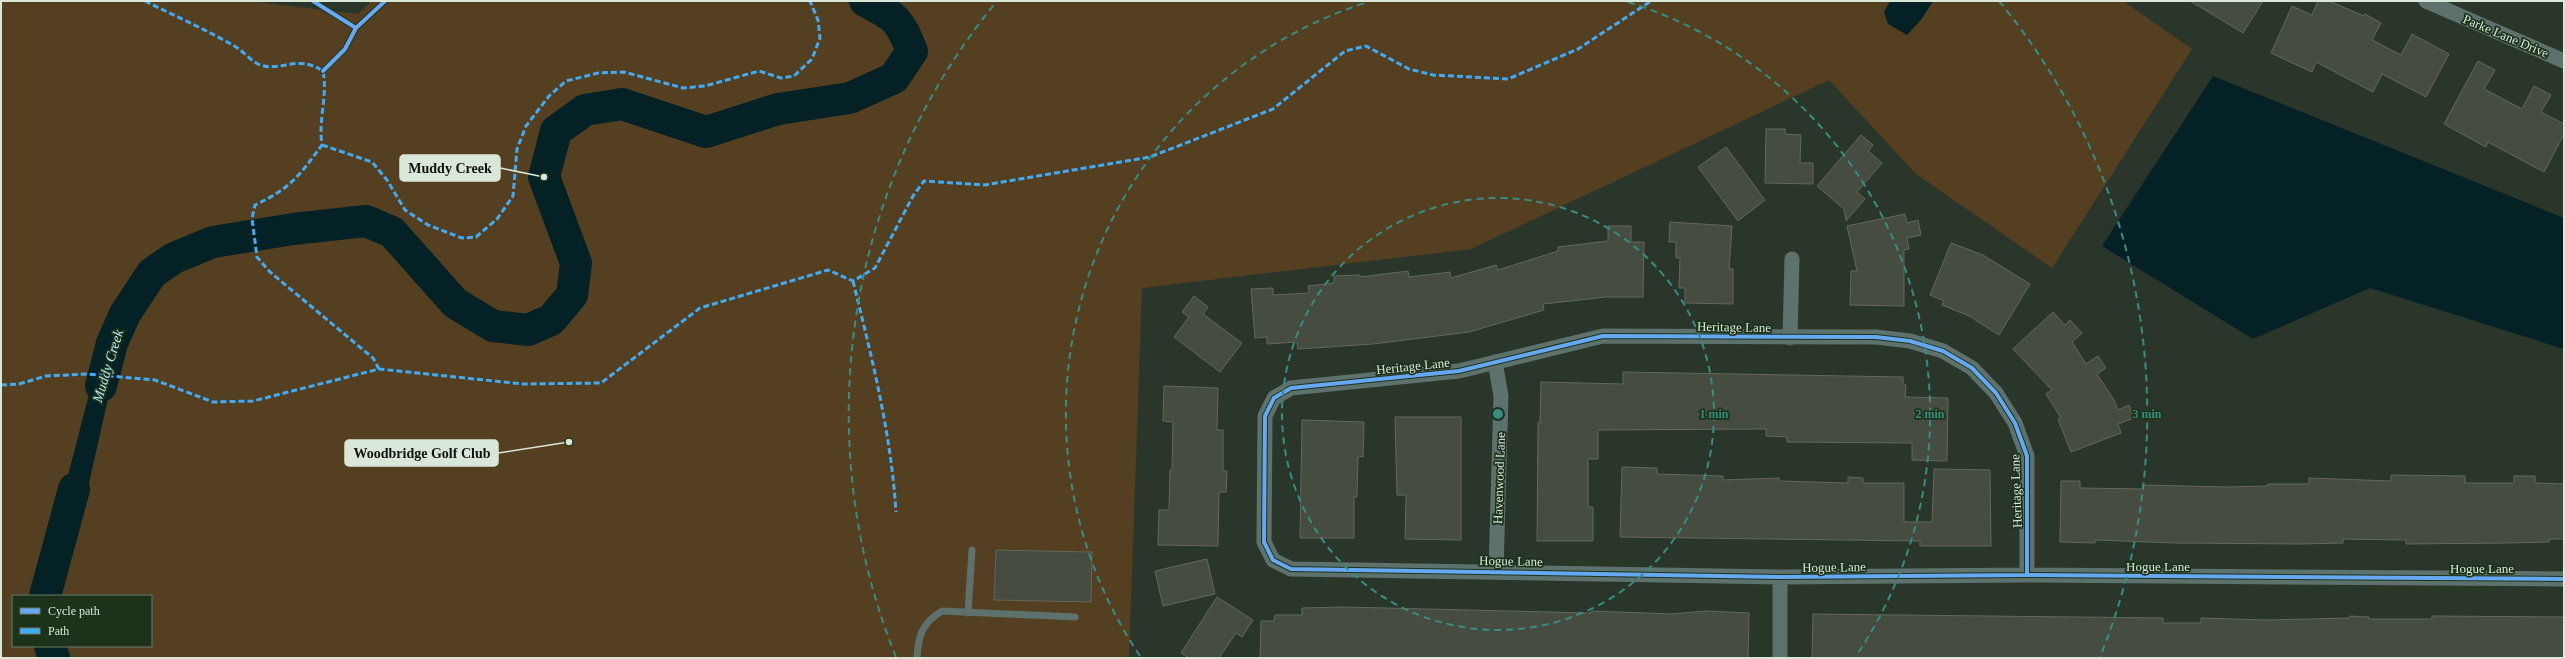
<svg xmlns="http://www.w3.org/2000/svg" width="2565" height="659" font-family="'Times New Roman',serif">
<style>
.green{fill:#544020;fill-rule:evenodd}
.water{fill:#042226}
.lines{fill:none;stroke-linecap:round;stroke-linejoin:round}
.river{stroke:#042226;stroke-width:32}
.building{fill:#474c41;stroke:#63685c}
.lane{stroke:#5d726c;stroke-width:7}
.street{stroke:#5d726c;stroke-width:15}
.quiet{stroke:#42abf6;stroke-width:3;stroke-dasharray:6 3;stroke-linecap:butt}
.cycleway-casing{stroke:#1c321b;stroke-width:6}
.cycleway{stroke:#66a8f1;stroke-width:4}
.ring{fill:none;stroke:#378d83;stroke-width:2;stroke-dasharray:7 5}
.labels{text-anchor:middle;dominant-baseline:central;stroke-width:3.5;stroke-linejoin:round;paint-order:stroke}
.street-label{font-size:13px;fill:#d9e7d8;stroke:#1c321b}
.water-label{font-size:14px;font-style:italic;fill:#bdedf7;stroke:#1c321b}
.centre{fill:#378d83;stroke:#1c321b;stroke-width:2}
.ring-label{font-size:12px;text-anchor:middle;font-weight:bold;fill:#378d83;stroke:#1c321b;stroke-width:3.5;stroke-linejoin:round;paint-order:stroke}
.leader{fill:none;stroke:#d9e7d8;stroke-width:1.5}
.callout-dot{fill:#d9e7d8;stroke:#1c321b;stroke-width:1.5}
.callout{fill:#d9e7d8;stroke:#d9e7d8;stroke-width:1.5}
.callout-label{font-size:14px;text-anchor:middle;font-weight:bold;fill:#111}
</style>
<rect width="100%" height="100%" fill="#2b362a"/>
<!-- green -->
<path class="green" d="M1,1H247L358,14L371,1H2123L2192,49L2052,268L1916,174L1829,80L1471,249L1142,288L1129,658H1ZM13,596H151V646H13Z"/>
<!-- water -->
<path class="water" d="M846,1H893L911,20L922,44L912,51H897L881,16L860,9Z
M1890,1H1933L1921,20L1907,35L1888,24L1884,12Z
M2213,76L2564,218V349L2370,288L2253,339L2102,246Z
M103,340L119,344L116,363L81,519L68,535L59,529L57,518Z"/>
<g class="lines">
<!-- river -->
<path class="river" d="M101,386L112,343L125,314L152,273L174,258L213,242L293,229L366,221L392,232L455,303L493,326L528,330L551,320L572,295L576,263L544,177L556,131L585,110L622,104L706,132L778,109L850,98L894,78L912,51C899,19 896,17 865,1
M45,596L74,489
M50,646L54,658"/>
</g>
<!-- building -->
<path class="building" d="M2190,1H2263L2243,33Z
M2318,1H2329L2364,16L2365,14L2381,23L2372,40L2401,55L2412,34L2449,54L2426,97L2382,74L2373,92L2316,62L2312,72L2271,53L2292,6L2312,15Z
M2478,61L2495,70L2484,89L2522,109L2534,86L2551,95L2541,112L2564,124V134L2544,172L2488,142L2486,147L2444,124Z
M1766,129H1785V134L1801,135L1800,163H1813V184L1765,183Z
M1861,135L1873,145L1868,151L1882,163L1857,192L1865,199L1846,221L1844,209L1817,186Z
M1726,147L1765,200L1738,221L1698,167Z
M1905,214L1907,223L1918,220L1921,235L1907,238L1909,249L1904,250V306L1850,305L1851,271H1857L1847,226Z
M1670,222L1732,226L1729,269H1733V304L1685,303V288H1679L1680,258H1676V242H1669Z
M1608,226H1631V242H1644L1643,297H1606L1543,304L1544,310L1469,332L1373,344L1298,349L1297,342L1267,344V337L1255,338L1251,289L1273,288V295L1309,293L1308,286L1334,283V276L1360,275V277L1408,271L1409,277L1450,272L1451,278L1496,265L1498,270L1558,251V247L1608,241Z
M1951,243L1983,255L2030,284L1999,335L1969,316L1942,305L1944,301L1930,295Z
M1194,296L1208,307L1203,314L1242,343L1220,372L1174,337L1189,317L1182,312Z
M2053,312L2065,325L2070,320L2082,333L2072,342L2086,364L2098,356L2106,368L2097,374L2114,400L2118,410L2129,405L2134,418L2118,424L2121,433L2071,452L2058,419L2061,418L2046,394L2052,390L2013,349Z
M1623,372L1903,377V384L1906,385L1905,397L1948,398L1947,461L1912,460V443L1787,442V437L1766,436V429L1598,430V459H1588V507H1593V541H1537L1538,423H1540L1541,382L1623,384Z
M1164,386L1218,388L1217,430H1223V471H1227L1226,492H1219L1218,546L1158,545L1159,510H1169L1170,470H1172L1173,422L1163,421Z
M1395,417H1461V540L1405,539L1406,495H1397Z
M1302,420L1364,422L1363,457L1358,456L1357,497H1354V538H1300Z
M1622,467L1657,468V474L1723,476V480L1779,478V481L1848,483V477L1863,478V483H1904V522H1932L1934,469L1990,470L1991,546H1920V541L1620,537Z
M2391,475L2465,476V483H2514V476H2535V483L2564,484V539H2549V542L2507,543L2406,544V540L2343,539V543L2301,544L2177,543L2095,540V543L2060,542L2061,481H2080V488L2143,489V485L2226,487L2268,486V484H2309V478L2391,481Z
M996,550L1092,552L1091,602L994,600Z
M1207,559L1215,594L1163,606L1155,571Z
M1217,597L1253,620L1242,637L1236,633L1219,658H1189L1181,653Z
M1343,607L1591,613V611L1672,614L1706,611L1749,613L1748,658H1260L1261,621H1274L1275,615H1302V608Z
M1813,614L2163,618V623H2201V618L2267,620L2350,618V616L2369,617V619H2432V616L2564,617V658H1812Z"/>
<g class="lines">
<!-- lane -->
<path class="lane" d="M968,613L972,550
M917,658C918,636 922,623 942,611L1075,617"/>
<!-- street -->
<path class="street" d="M2426,1L2564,61
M1790,338L1792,259
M1495,362L1501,396L1496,571
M2027,575V456L2015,423L1996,393L1972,368L1943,351L1910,341L1876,337L1603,336L1459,371L1291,388L1274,398L1265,416L1264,542L1273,560L1291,569L1780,577L2027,575L2564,579
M1780,577V658"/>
<!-- quiet -->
<path class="quiet" d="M145,1C175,16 207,30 236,47C244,52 250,60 258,64C280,74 295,53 323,71C328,96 318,119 322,145C299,176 291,188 255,205L252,218L257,257L270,272L373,358L379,369
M322,145L372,162L387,180L405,210L428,225L462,238L476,237L497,219L513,196L517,149L526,126L549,96L566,81L598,73L624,72L683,88L705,86L759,71L781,78L794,76L812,59L820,38L818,20L810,1
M853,281C872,358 891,433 896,512
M1,385L19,384L46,376L87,374L155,380L213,402L253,401L379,369L523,384L601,383L700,308L828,270L853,281L875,268L913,196L924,181L985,185L1150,157L1273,109L1345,51L1366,46L1409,69L1433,75L1508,79L1578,49L1651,1"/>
<!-- cycleway casing -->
<g class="cycleway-casing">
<path id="cycleway" d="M313,1L356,28L385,1
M323,71L345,49L356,28
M2027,575V456L2015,423L1996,393L1972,368L1943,351L1910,341L1876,337L1603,336L1459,371L1291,388L1274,398L1265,416L1264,542L1273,560L1291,569L1780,577L2027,575L2564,579"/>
</g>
<!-- cycleway -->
<use href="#cycleway" class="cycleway"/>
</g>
<!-- distance rings -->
<g class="ring">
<circle cx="1498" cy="414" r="216"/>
<path d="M1140 656A432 432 0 0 1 1368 2M1628 2A432 432 0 0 1 1856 656"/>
<path d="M896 657A649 649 0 0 1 997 1M1999 1A649 649 0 0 1 2100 657"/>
</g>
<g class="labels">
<!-- street labels -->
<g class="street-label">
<text transform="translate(2506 36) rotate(23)">Parke Lane Drive</text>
<text transform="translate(1734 327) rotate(1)">Heritage Lane</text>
<text transform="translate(1413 366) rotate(-6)">Heritage Lane</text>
<text transform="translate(1499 478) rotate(-88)">Havenwood Lane</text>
<text transform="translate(2016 491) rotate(-92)">Heritage Lane</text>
<text transform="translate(1511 561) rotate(1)">Hogue Lane</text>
<text x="2158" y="566">Hogue Lane</text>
<text transform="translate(1834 567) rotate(-1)">Hogue Lane</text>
<text x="2482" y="568">Hogue Lane</text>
</g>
<!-- water labels -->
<g class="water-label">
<text transform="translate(108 366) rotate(-73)">Muddy Creek</text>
</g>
</g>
<circle cx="1498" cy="414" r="6" class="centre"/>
<g class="ring-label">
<text x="1714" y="418">1 min</text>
<text x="1930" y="418">2 min</text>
<text x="2147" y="418">3 min</text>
</g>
<!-- callouts -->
<path class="leader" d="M544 177L500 168M569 442L498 453"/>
<g class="callout-dot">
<circle cx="544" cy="177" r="4"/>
<circle cx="569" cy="442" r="4"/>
</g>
<g class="callout">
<rect x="400" y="155" width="100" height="26" rx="4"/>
<rect x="345" y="440" width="153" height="26" rx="4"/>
</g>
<g class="callout-label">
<text x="450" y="173">Muddy Creek</text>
<text x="422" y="458">Woodbridge Golf Club</text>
</g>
<!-- border -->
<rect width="2565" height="659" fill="none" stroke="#d9e7d8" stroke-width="4"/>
<!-- legend -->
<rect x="12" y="595" width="140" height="52" fill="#1c321b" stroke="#687a67"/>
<rect x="20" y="608" width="20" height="6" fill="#66a8f1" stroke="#687a67"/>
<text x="48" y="615" font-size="12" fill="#d9e7d8">Cycle path</text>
<rect x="20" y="628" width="20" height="6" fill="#42abf6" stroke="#687a67"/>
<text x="48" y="635" font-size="12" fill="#d9e7d8">Path</text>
</svg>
